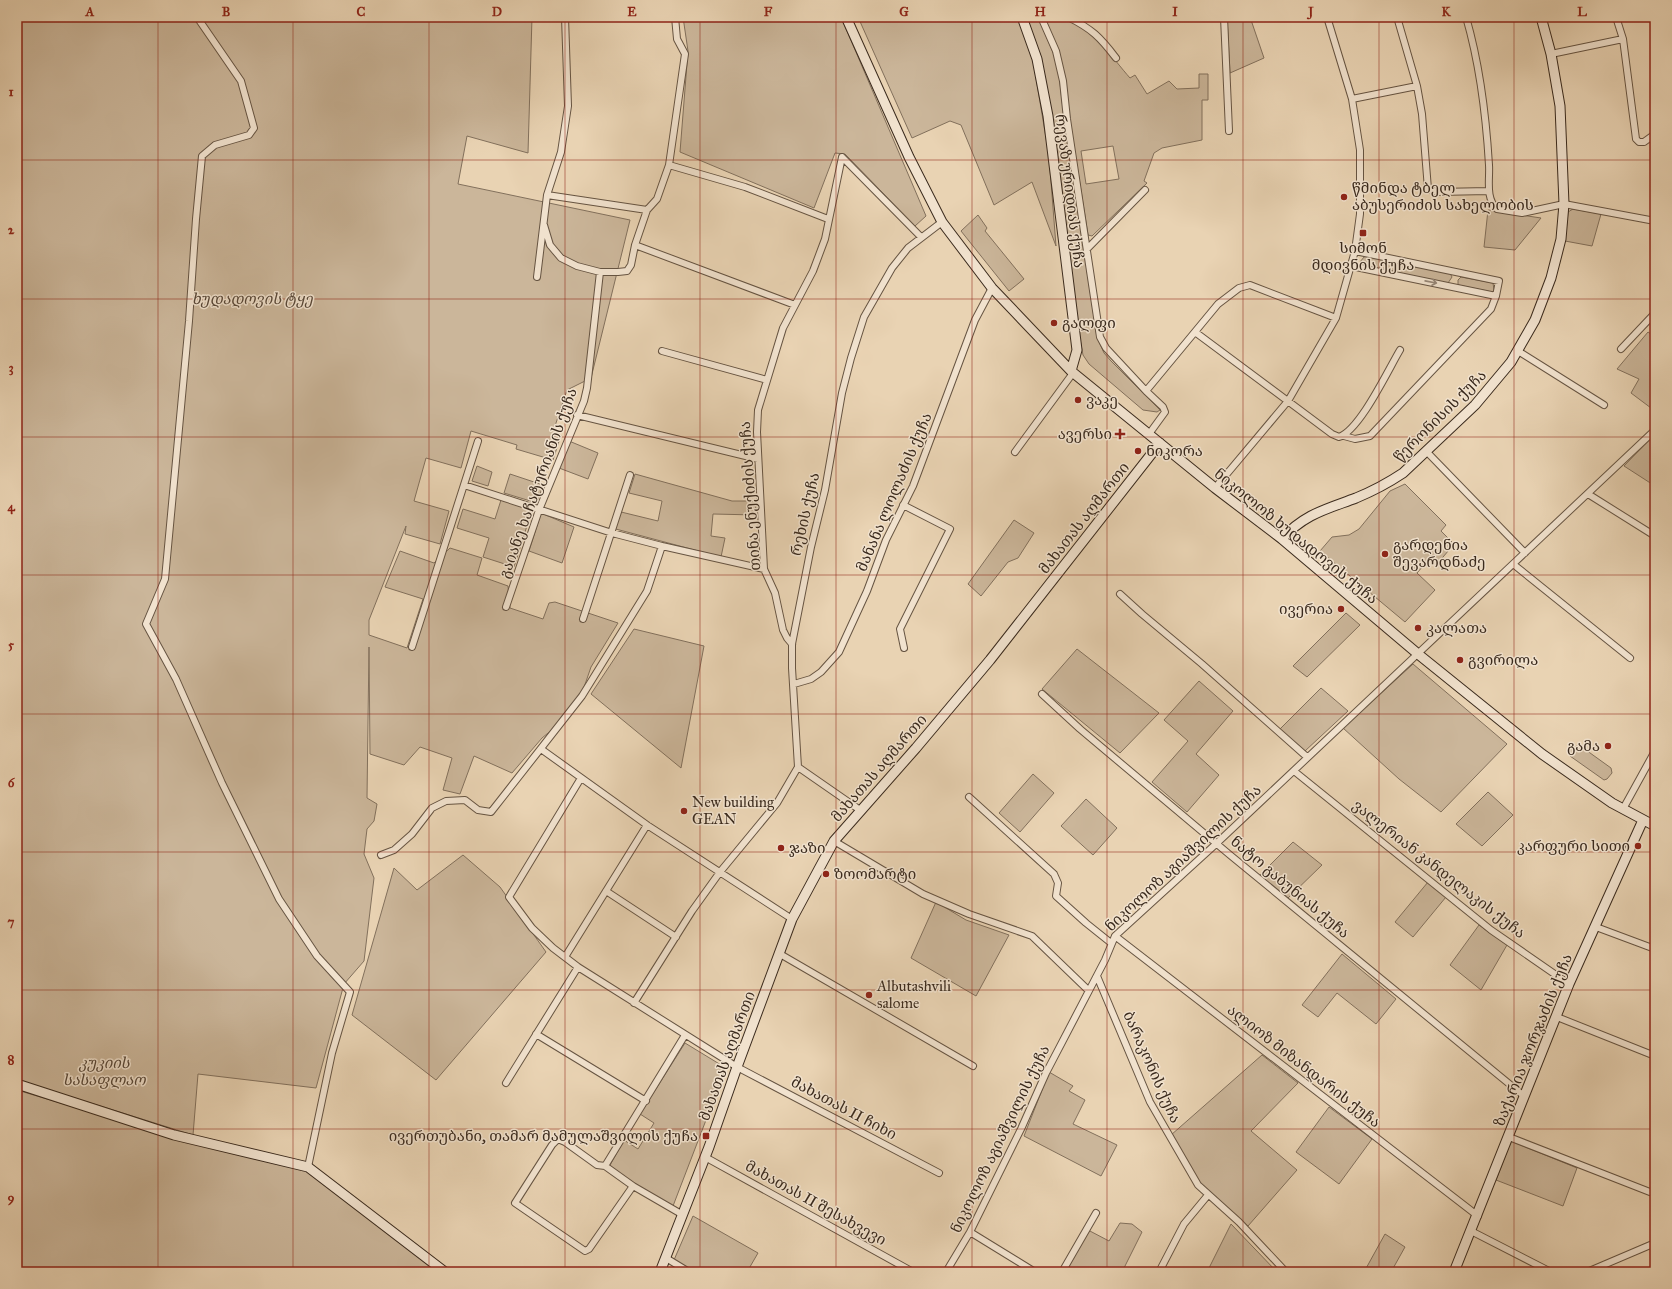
<svg xmlns="http://www.w3.org/2000/svg" width="1672" height="1289" font-family="'IM FELL Great Primer','Noto Serif Georgian',serif">
<style>
.green{fill:#cbb69a;stroke:#82705c;fill-rule:evenodd}
.lines{fill:none;stroke-linecap:round;stroke-linejoin:round}
.street-casing{stroke:#665442;stroke-width:8}
.secondary-casing{stroke:#3a2a1d;stroke-width:11}
.street{stroke:#f1e2ce;stroke-width:6}
.secondary{stroke:#f1e2ce;stroke-width:9}
.oneway{stroke:#968676}
.grid{fill:none;stroke:#8f2418;stroke-width:1;stroke-opacity:0.55}
.poi-dot{fill:#8f2418;stroke:#f1e2ce;stroke-width:1.5}
.labels{text-anchor:middle;dominant-baseline:central;stroke-width:3;stroke-linejoin:round;paint-order:stroke}
.poi-label{font-size:15px;fill:#3a2a1d;stroke:#f1e2ce;text-anchor:start}
.street-label{font-size:15px;fill:#3a2a1d;stroke:#f1e2ce}
.park-label{font-size:15px;font-style:italic;fill:#574636;stroke:#f1e2ce}
.neatline{fill:none;stroke:#8f2418;stroke-width:1.5}
.grid-label{font-size:13px;text-anchor:middle;font-weight:bold;fill:#8f2418}
</style>
<rect width="100%" height="100%" fill="#e9d3b3"/>
<filter id="stains"><feTurbulence type="fractalNoise" baseFrequency=".005" numOctaves="4"/><feColorMatrix values="0 0 0 0 .2 0 0 0 0 .09 0 0 0 0 .02 0 0 0 .5 -.17"/></filter>
<radialGradient id="worn" r=".72"><stop offset=".6" stop-color="#630" stop-opacity="0"/><stop offset="1" stop-color="#630" stop-opacity=".3"/></radialGradient>
<!-- green -->
<path class="green" d="M17,17H532L528,153L467,136L458,184L630,220L591,378L567,390L554,429L561,435L553,460L516,449L517,445L471,431L461,468L426,458L414,501L449,511L440,544L405,534L406,526L369,620V635L407,648L423,599L385,587L400,551L434,563L450,548L482,558L477,575L508,586L510,608L543,619L549,603L555,602L618,623L591,667L581,696L559,724L542,738L512,773L474,756L460,794L443,790L452,758L420,747L404,765L370,754L369,647L367,798L377,804L374,821L367,829L364,854L374,878L364,961L344,984L316,1088L198,1074L193,1135L17,1080Z
M683,17H841L926,216L915,226L845,154L835,153L814,208L680,152L688,51Z
M858,17H1019L1032,54L1049,156L1056,246L1032,182L994,205L961,125L950,121L912,138Z
M1026,17H1038L1055,57L1059,74L1064,118L1097,337L1104,353L1111,361L1160,410L1157,412L1143,410L1089,364L1083,355L1074,308L1056,158Z
M1043,17C1050,17 1059,15 1065,17C1090,24 1113,59 1130,78L1135,75L1147,94L1169,81L1177,89L1199,88V74H1208V100H1202V140L1162,148L1154,153L1144,181L1147,183L1092,236L1088,235L1063,77ZM1113,146L1119,179L1086,184L1081,151Z
M1227,17H1250L1264,58L1230,73Z
M1573,209L1601,214L1592,246L1565,241L1568,212Z
M1488,210L1541,218L1515,250L1484,247Z
M978,215L987,228L985,231L1024,279L1009,291L961,231Z
M1367,256L1450,273L1452,277L1448,283L1366,267L1360,262L1364,257Z
M1461,277L1493,283L1494,290L1492,292L1458,285V280Z
M1648,332L1655,337V411L1631,393L1639,379L1617,369Z
M1655,434V486L1624,466Z
M569,441L598,453L588,479L559,468Z
M477,466L492,472L488,486L472,481Z
M510,474L543,485L537,503L504,493Z
M635,474L732,501H755L756,515L713,514L711,536L725,538L721,557L612,528L617,511L658,521L662,501L629,493Z
M1405,484L1446,525L1441,531L1454,544L1438,563L1431,557L1417,573L1435,590L1405,622L1320,551L1332,537L1349,535L1359,529L1390,491Z
M501,500L532,510L514,567L483,557L489,538L457,528L463,509L495,519Z
M541,513L574,527L562,563L529,551Z
M1014,520L1034,533L1018,558L1008,562L981,596L968,584Z
M1346,613L1360,625L1307,677L1293,666Z
M634,629L704,646L681,768L591,694Z
M1077,649L1159,713L1120,753L1042,689Z
M1413,664L1507,744L1441,812L1399,779L1343,728Z
M1199,681L1233,711L1196,754L1219,775L1187,812L1152,782L1188,741L1164,720Z
M1321,688L1348,711L1305,751L1279,730Z
M1579,745L1611,768L1612,773L1607,779L1604,780L1570,756V749Z
M1033,774L1054,793L1020,832L999,813Z
M1488,792L1513,815L1482,846L1456,824Z
M1086,799L1117,828L1093,855L1061,826Z
M1293,842L1322,865L1287,899L1259,876Z
M463,855L500,887L546,952L436,1080L352,1015L394,868L417,890Z
M1428,882L1446,897L1413,937L1395,922Z
M936,902L966,920L1009,935L976,996L911,958Z
M1479,925L1507,945L1481,990L1450,965Z
M1342,954L1396,999L1376,1024L1337,993L1318,1017L1302,1005Z
M685,1043L726,1068L673,1206L666,1203L609,1167L624,1140L638,1149L654,1123L640,1114Z
M1262,1055L1298,1083L1251,1131L1297,1170L1248,1226L1221,1205L1201,1186L1171,1135Z
M1049,1072L1073,1086L1069,1091L1085,1100L1073,1124L1117,1145L1101,1176L1024,1136Z
M17,1090L177,1138L314,1170L447,1272H17Z
M1329,1107L1372,1139L1339,1184L1296,1152Z
M1511,1141L1577,1168L1563,1206L1496,1180Z
M693,1216L758,1253L747,1272H694L674,1260Z
M1120,1223L1132,1224L1142,1232L1122,1272H1065L1088,1230L1109,1241Z
M1231,1224L1277,1272H1207Z
M1385,1234L1405,1247L1391,1272H1364Z"/>
<g class="lines">
<!-- street casing -->
<g class="street-casing">
<path id="street" d="M197,17L241,81L254,128L249,135L215,145L202,156L196,219L189,321L165,579L146,624L176,679L222,783L279,899L317,956L350,992L332,1053L308,1167
M1041,17L1056,51L1063,81L1067,119L1100,337L1106,348L1146,391
M1068,17C1092,29 1100,37 1116,58
M1224,17L1229,131
M1397,17L1417,86L1422,114L1428,189L1437,192L1489,191
M1466,17C1480,65 1486,115 1489,165C1490,179 1485,198 1497,209L1522,213L1564,204L1655,221
M1616,17L1623,39L1636,139L1639,142H1644L1655,134
M1551,54L1623,39
M1352,99L1417,86
M669,165L745,187L828,219
M547,195L647,210
M544,225L550,245L561,258L577,266L600,272H618L627,271L631,265L635,245L647,210L657,199L669,165L685,54L677,39L675,17
M635,245L795,305
M1087,249L1145,190
M1351,266L1496,296L1499,281L1355,251
M537,277L547,195L561,152L568,106L565,17
M1195,332L1332,434L1339,437C1360,430 1388,370 1400,350
M1621,349L1655,313
M662,351L767,380
M1518,351L1604,405
M577,415L758,459
M1149,434L1165,412L1163,407L1146,391L1218,304L1239,288L1250,285L1336,318
M1344,436L1355,439L1370,436L1491,309L1496,296
M1426,451L1525,553
M1015,452L1073,373
M464,485L612,533L662,546
M1215,488L1288,401L1336,318L1355,251L1360,214V150L1352,99L1327,17
M1588,494L1655,536
M903,505L950,529L900,629L904,648
M1513,564L1630,658
M1120,594L1142,614L1202,664L1307,757
M506,607L539,510L584,401L587,388L600,272
M583,619L630,475
M792,644L787,638L783,630L775,593L764,569L757,432L758,410L783,328L813,271L825,239L842,157L921,237
M412,647L478,441
M794,684L811,679L821,672L839,652L867,591L886,540L913,486L975,320L992,288
M1042,694L1080,729L1230,855L1524,1096
M541,749L647,825L792,919
M1294,771L1491,930L1569,984
M581,778L509,897L532,928L553,948L578,967L737,1067L939,1173
M969,797L1054,874L1058,883L1056,896L1086,923L1111,943
M1623,809L1655,751
M860,810L798,767L792,668V644L811,547L825,490L842,393L851,358L864,317L892,268L908,248L942,222
M834,841L923,894L969,914L1032,936L1088,990
M381,855L394,850L412,834L432,808L446,801L465,800L478,810L491,812L582,696L647,591L662,546L764,569
M606,891L676,937
M1596,927L1655,949
M1115,936L1478,1216
M780,954L973,1066
M565,957L647,825
M1097,976L1150,1102L1198,1185L1239,1222L1286,1272
M634,1003L692,911L720,872L777,803L798,767
M1557,1017L1655,1056
M536,1034L646,1101
M506,1083L578,967
M1509,1137L1655,1194
M705,1157L913,1272
M605,1166L685,1035
M633,1186L605,1166L597,1165L565,1142L558,1139L552,1145L515,1203L585,1251L589,1249L633,1186L683,1215
M1471,1231L1551,1272
M970,1232L1035,1272
M666,1258L689,1272
M946,1272L970,1232L1021,1129L1046,1073L1105,960L1115,936L1217,843L1655,430
M1062,1272L1096,1213
M1159,1272L1184,1224L1208,1195
M1587,1272L1655,1243"/>
</g>
<!-- secondary casing -->
<g class="secondary-casing">
<path id="secondary" d="M846,17L909,157L942,222L992,288L1071,371L1215,488L1282,539L1418,654L1542,754L1612,803L1655,826
M1022,17L1037,59L1048,116L1077,350L1071,371
M1282,539C1304,514 1327,509 1356,498C1373,491 1388,483 1403,473L1475,405L1511,362L1535,320L1551,278L1561,239L1564,204L1560,106L1551,54L1541,17
M17,1084L174,1135L308,1167L445,1272
M660,1272L709,1147L737,1067L792,919L834,841L916,748L990,660L1160,443
M1454,1272L1569,984L1643,820"/>
</g>
<!-- street -->
<use href="#street" class="street"/>
<!-- secondary -->
<use href="#secondary" class="secondary"/>
</g>
<!-- one-way arrows -->
<defs><path id="oneway-shaft" d="M-6 0H5M1.5-3L5.5 0L1.5 3" fill="none" stroke-width="1.6" stroke-linecap="round" stroke-linejoin="round"/></defs>
<use class="oneway" href="#oneway-shaft" transform="translate(1431 282) rotate(11)"/>
<!-- grid -->
<path class="grid" d="M158,17V1272M293,17V1272M429,17V1272M565,17V1272M700,17V1272M836,17V1272M972,17V1272M1107,17V1272M1243,17V1272M1379,17V1272M1514,17V1272M17,160H1655M17,299H1655M17,437H1655M17,575H1655M17,714H1655M17,852H1655M17,990H1655M17,1129H1655"/>
<!-- markers -->
<g class="poi-dot">
<circle cx="1344" cy="197" r="4"/>
<rect x="1359" y="229" width="8" height="8" rx="2"/>
<circle cx="1054" cy="323" r="4"/>
<circle cx="1078" cy="400" r="4"/>
<path d="M1118 428h4v4h4v4h-4v4h-4v-4h-4v-4h4z"/>
<circle cx="1138" cy="451" r="4"/>
<circle cx="1385" cy="554" r="4"/>
<circle cx="1341" cy="609" r="4"/>
<circle cx="1418" cy="628" r="4"/>
<circle cx="1460" cy="660" r="4"/>
<circle cx="1608" cy="746" r="4"/>
<circle cx="684" cy="811" r="4"/>
<circle cx="1638" cy="846" r="4"/>
<circle cx="781" cy="848" r="4"/>
<circle cx="826" cy="874" r="4"/>
<circle cx="869" cy="995" r="4"/>
<rect x="702" y="1132" width="8" height="8" rx="2"/>
</g>
<g class="labels">
<!-- poi labels -->
<g class="poi-label">
<text x="1352" y="188">წმინდა ტბელ<tspan x="1352" dy="17">აბუსერიძის სახელობის</tspan></text>
<text x="1363" y="248" text-anchor="middle">სიმონ<tspan x="1363" dy="17">მდივნის ქუჩა</tspan></text>
<text x="1062" y="323">გალფი</text>
<text x="1086" y="400">ვაკე</text>
<text x="1112" y="434" text-anchor="end">ავერსი</text>
<text x="1146" y="451">ნიკორა</text>
<text x="1393" y="545">გარდენია<tspan x="1393" dy="17">შევარდნაძე</tspan></text>
<text x="1333" y="609" text-anchor="end">ივერია</text>
<text x="1426" y="628">კალათა</text>
<text x="1468" y="660">გვირილა</text>
<text x="1600" y="746" text-anchor="end">გამა</text>
<text x="692" y="802">New building<tspan x="692" dy="17">GEAN</tspan></text>
<text x="1630" y="846" text-anchor="end">კარფური სითი</text>
<text x="789" y="848">ჯაზი</text>
<text x="834" y="874">ზოომარტი</text>
<text x="877" y="986">Albutashvili<tspan x="877" dy="17">salome</tspan></text>
<text x="698" y="1136" text-anchor="end">ივერთუბანი, თამარ მამულაშვილის ქუჩა</text>
</g>
<!-- street labels -->
<g class="street-label">
<text transform="translate(1070 191) rotate(83)">რევაზ ურიდიას ქუჩა</text>
<text transform="translate(1440 416) rotate(-45)">წერონისის ქუჩა</text>
<text transform="translate(538 483) rotate(-70)">გაიანე ხაჩატურიანის ქუჩა</text>
<text transform="translate(894 492) rotate(-67)">მანანა ლოლაძის ქუჩა</text>
<text transform="translate(750 496) rotate(-94)">თინა ენუქიძის ქუჩა</text>
<text transform="translate(805 514) rotate(-77)">რეხის ქუჩა</text>
<text transform="translate(1084 518) rotate(-52)">მახათას აღმართი</text>
<text transform="translate(1296 536) rotate(39)">ნიკოლოზ ხუდადოვის ქუჩა</text>
<text transform="translate(879 768) rotate(-49)">მახათას აღმართი</text>
<text transform="translate(1183 858) rotate(-43)">ნიკოლოზ აგიაშვილის ქუჩა</text>
<text transform="translate(1439 869) rotate(38)">ვალერიან კანდელაკის ქუჩა</text>
<text transform="translate(1290 887) rotate(40)">ნატო გაბუნიას ქუჩა</text>
<text transform="translate(1533 1040) rotate(-68)">ზაქარია ჯორჯაძის ქუჩა</text>
<text transform="translate(727 1056) rotate(-70)">მახათას აღმართი</text>
<text transform="translate(1304 1066) rotate(38)">ალიოზ მიზანდარის ქუჩა</text>
<text transform="translate(1152 1067) rotate(66)">ბარაკონის ქუჩა</text>
<text transform="translate(844 1108) rotate(28)">მახათას II ჩიხი</text>
<text transform="translate(1000 1139) rotate(-64)">ნიკოლოზ აგიაშვილის ქუჩა</text>
<text transform="translate(816 1203) rotate(29)">მახათას II შესახვევი</text>
</g>
<!-- park labels -->
<g class="park-label">
<text x="252" y="299">ხუდადოვის ტყე</text>
<text x="104" y="1063">კუკიის<tspan x="104" dy="17">სასაფლაო</tspan></text>
</g>
</g>
<!-- margin -->
<rect width="1672" height="1289" fill="none" stroke="#e9d3b3" stroke-width="44"/>
<rect x="22" y="22" width="1628" height="1245" class="neatline"/>
<g class="grid-label">
<text x="90" y="16">A</text>
<text x="226" y="16">B</text>
<text x="361" y="16">C</text>
<text x="497" y="16">D</text>
<text x="632" y="16">E</text>
<text x="768" y="16">F</text>
<text x="904" y="16">G</text>
<text x="1040" y="16">H</text>
<text x="1175" y="16">I</text>
<text x="1311" y="16">J</text>
<text x="1446" y="16">K</text>
<text x="1582" y="16">L</text>
<text x="11" y="96">1</text>
<text x="11" y="234">2</text>
<text x="11" y="372">3</text>
<text x="11" y="511">4</text>
<text x="11" y="649">5</text>
<text x="11" y="787">6</text>
<text x="11" y="926">7</text>
<text x="11" y="1064">8</text>
<text x="11" y="1202">9</text>
</g>
<rect width="100%" height="100%" filter="url(#stains)"/>
<rect width="100%" height="100%" fill="url(#worn)"/>
</svg>
